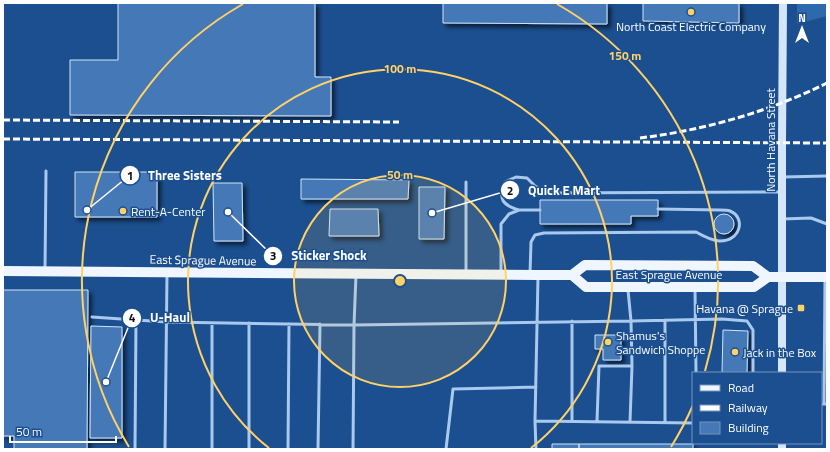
<svg xmlns="http://www.w3.org/2000/svg" width="830" height="452" font-family="'Titillium Web',sans-serif">
<style>
.green{fill:#2e69ad}
.building{fill:#4478b7;stroke:#cfe3fa;filter:url(#shadow)}
.lines{fill:none;stroke-linecap:round;stroke-linejoin:round}
.lane{stroke:#a9c9ee;stroke-width:3}
.secondary{stroke:#d6e6fa;stroke-width:8}
.primary{stroke:#f0f6ff;stroke-width:10}
.rail{stroke:#fff;stroke-width:3;stroke-dasharray:7 3;stroke-linecap:butt}
.ring{fill:none;stroke:#ffd166;stroke-width:2}
.poi-dot{fill:#ffd166;stroke:#1b4f8f;stroke-width:1.5}
.labels{text-anchor:middle;dominant-baseline:central;stroke-width:3;stroke-linejoin:round;paint-order:stroke}
.poi-label{font-size:12px;fill:#fff;stroke:#1b4f8f;text-anchor:start}
.street-label{font-size:12px;fill:#fff;stroke:#1b4f8f}
.centre{fill:#ffd166;stroke:#1b4f8f;stroke-width:2}
.ring-label{font-size:12px;text-anchor:middle;font-weight:bold;fill:#ffd166;stroke:#1b4f8f;stroke-width:3;stroke-linejoin:round;paint-order:stroke}
.leader{fill:none;stroke:#fff;stroke-width:1.5}
.callout-dot{fill:#fff;stroke:#1b4f8f;stroke-width:1.5}
.mark-label{font-size:12px;text-anchor:middle;font-weight:bold;fill:#111}
.callout-label{font-size:13px;text-anchor:middle;font-weight:bold;fill:#fff;stroke:#1b4f8f;stroke-width:3;stroke-linejoin:round;paint-order:stroke}
</style>
<defs>
<filter id="shadow"><feDropShadow dx="3.5" dy="3.5" stdDeviation="2" flood-color="#0009"/></filter>
</defs>
<rect width="100%" height="100%" fill="#1b4f8f"/>
<!-- green -->
<path class="green" d="M797,3H827V16L797,24Z"/>
<!-- building -->
<path class="building" d="M118,3H315V77H331V116L70,115V60H118Z
M443,3H607V24L443,23Z
M643,3H739V23L643,21Z
M75,172H157V217H75Z
M301,179L409,180L408,199H301Z
M213,183H242L243,241H214Z
M419,187H445L444,239H419Z
M540,200H658V216H631V224H540Z
M330,209H378L379,236H329Z
M714 224a10 10 0 1 1 20 0a10 10 0 1 1-20 0Z
M3,290H88L87,449H14V436H3Z
M91,326L122,327V438H90Z
M723,330L748,331L747,373H722Z
M595,335H621V360H603V349H595Z
M552,444H579V449H552Z
M579,444H693V449H579Z"/>
<g class="lines">
<!-- lane -->
<path class="lane" d="M783,177L827,176
M466,182V273
M519,210C502,205 498,199 505,182L516,177L527,178L535,186L546,193L780,192
M782,219L811,218L827,224
M45,270L46,171
M501,274V224L509,214L519,210H540
M530,274L531,242L535,235L544,233L696,232C703,236 711,240 719,241C741,242 746,217 730,211C727,210 723,210 720,210L658,209
M695,289L696,373
M628,290L631,321L722,319L747,321L753,330V373
M92,317L136,320
M665,320V422
M572,321V421
M212,323V449
M249,323V449
M821,404H827
M824,404L825,279
M535,421L538,277
M597,421L599,366H632L630,422
M135,449L136,320L167,322L354,325L631,321L632,366
M165,449L167,275
M288,449L289,324
M318,449L320,324
M353,449L354,325L356,275
M446,449L453,389L536,387
M536,449L535,421L693,423"/>
<!-- secondary -->
<path class="secondary" d="M782,373V143L783,3
M782,443V449"/>
<!-- primary -->
<path class="primary" d="M3,271L538,275H572L585,265L753,266L768,277H827
M572,275L586,287H754L768,277"/>
<!-- rail -->
<path class="rail" d="M3,120L399,122
M640,138C705,130 768,112 827,83
M3,139L827,143"/>
</g>
<!-- distance rings -->
<circle cx="400" cy="281" r="106" fill="#ffd166" fill-opacity=".12"/>
<g class="ring">
<circle cx="400" cy="281" r="106"/>
<path d="M269 448A212 212 0 1 1 531 448"/>
<path d="M693 405A318 318 0 0 1 671 447M129 447A318 318 0 0 1 243 4M557 4A318 318 0 0 1 705 371"/>
</g>
<!-- markers -->
<g class="poi-dot">
<circle cx="691" cy="12" r="4"/>
<circle cx="123" cy="211" r="4"/>
<rect x="797" y="304" width="8" height="8" rx="2"/>
<circle cx="608" cy="342" r="4"/>
<circle cx="735" cy="352" r="4"/>
</g>
<g class="labels">
<!-- poi labels -->
<g class="poi-label">
<text x="691" y="26" text-anchor="middle">North Coast Electric Company</text>
<text x="131" y="211">Rent-A-Center</text>
<text x="793" y="308" text-anchor="end">Havana @ Sprague</text>
<text x="616" y="335">Shamus's<tspan x="616" dy="14">Sandwich Shoppe</tspan></text>
<text x="743" y="352">Jack in the Box</text>
</g>
<!-- street labels -->
<g class="street-label">
<text transform="translate(770 140) rotate(-90)">North Havana Street</text>
<text transform="translate(203 260) rotate(1)">East Sprague Avenue</text>
<text x="669" y="274">East Sprague Avenue</text>
</g>
</g>
<circle cx="400" cy="281" r="6" class="centre"/>
<g class="ring-label">
<text x="625" y="60">150 m</text>
<text x="400" y="73">100 m</text>
<text x="400" y="179">50 m</text>
</g>
<!-- callouts -->
<path class="leader" d="M87 210L130 175M432 213L510 190M228 212L273 256M106 382L132 318"/>
<g class="callout-dot">
<circle cx="87" cy="210" r="4"/>
<circle cx="432" cy="213" r="4"/>
<circle cx="228" cy="212" r="4"/>
<circle cx="106" cy="382" r="4"/>
<circle cx="130" cy="175" r="10"/>
<circle cx="510" cy="190" r="10"/>
<circle cx="273" cy="256" r="10"/>
<circle cx="132" cy="318" r="10"/>
</g>
<g class="mark-label">
<text x="130" y="180">1</text>
<text x="510" y="195">2</text>
<text x="273" y="260">3</text>
<text x="132" y="322">4</text>
</g>
<g class="callout-label">
<text x="185" y="180">Three Sisters</text>
<text x="564" y="195">Quick E Mart</text>
<text x="329" y="260">Sticker Shock</text>
<text x="170" y="322">U-Haul</text>
</g>
<!-- border -->
<rect width="830" height="452" fill="none" stroke="#ffffff" stroke-width="8"/>
<!-- legend -->
<rect x="692" y="372" width="130" height="72" fill="#1b4f8f" stroke="#7695bc"/>
<rect x="700" y="385" width="20" height="6" fill="#f0f6ff" stroke="#7695bc"/>
<text x="728" y="392" font-size="12" fill="#ffffff">Road</text>
<rect x="700" y="405" width="20" height="6" fill="#ffffff" stroke="#7695bc"/>
<text x="728" y="412" font-size="12" fill="#ffffff">Railway</text>
<rect x="700" y="422" width="20" height="12" fill="#4478b7" stroke="#7695bc"/>
<text x="728" y="432" font-size="12" fill="#ffffff">Building</text>
<!-- north arrow -->
<g transform="translate(802 28)" stroke="#1b4f8f" stroke-width="3" paint-order="stroke">
<path d="M0-3L7 15L0 10L-7 15Z" fill="#ffffff"/>
<text y="-6" font-size="11" font-weight="bold" text-anchor="middle" fill="#ffffff">N</text>
</g>
<!-- scale -->
<path d="M10 436v6h106v-6" fill="none" stroke="#ffffff" stroke-width="2"/>
<text x="16" y="436" font-size="12" fill="#ffffff" stroke="#1b4f8f" stroke-width="3" paint-order="stroke">50 m</text>
</svg>
